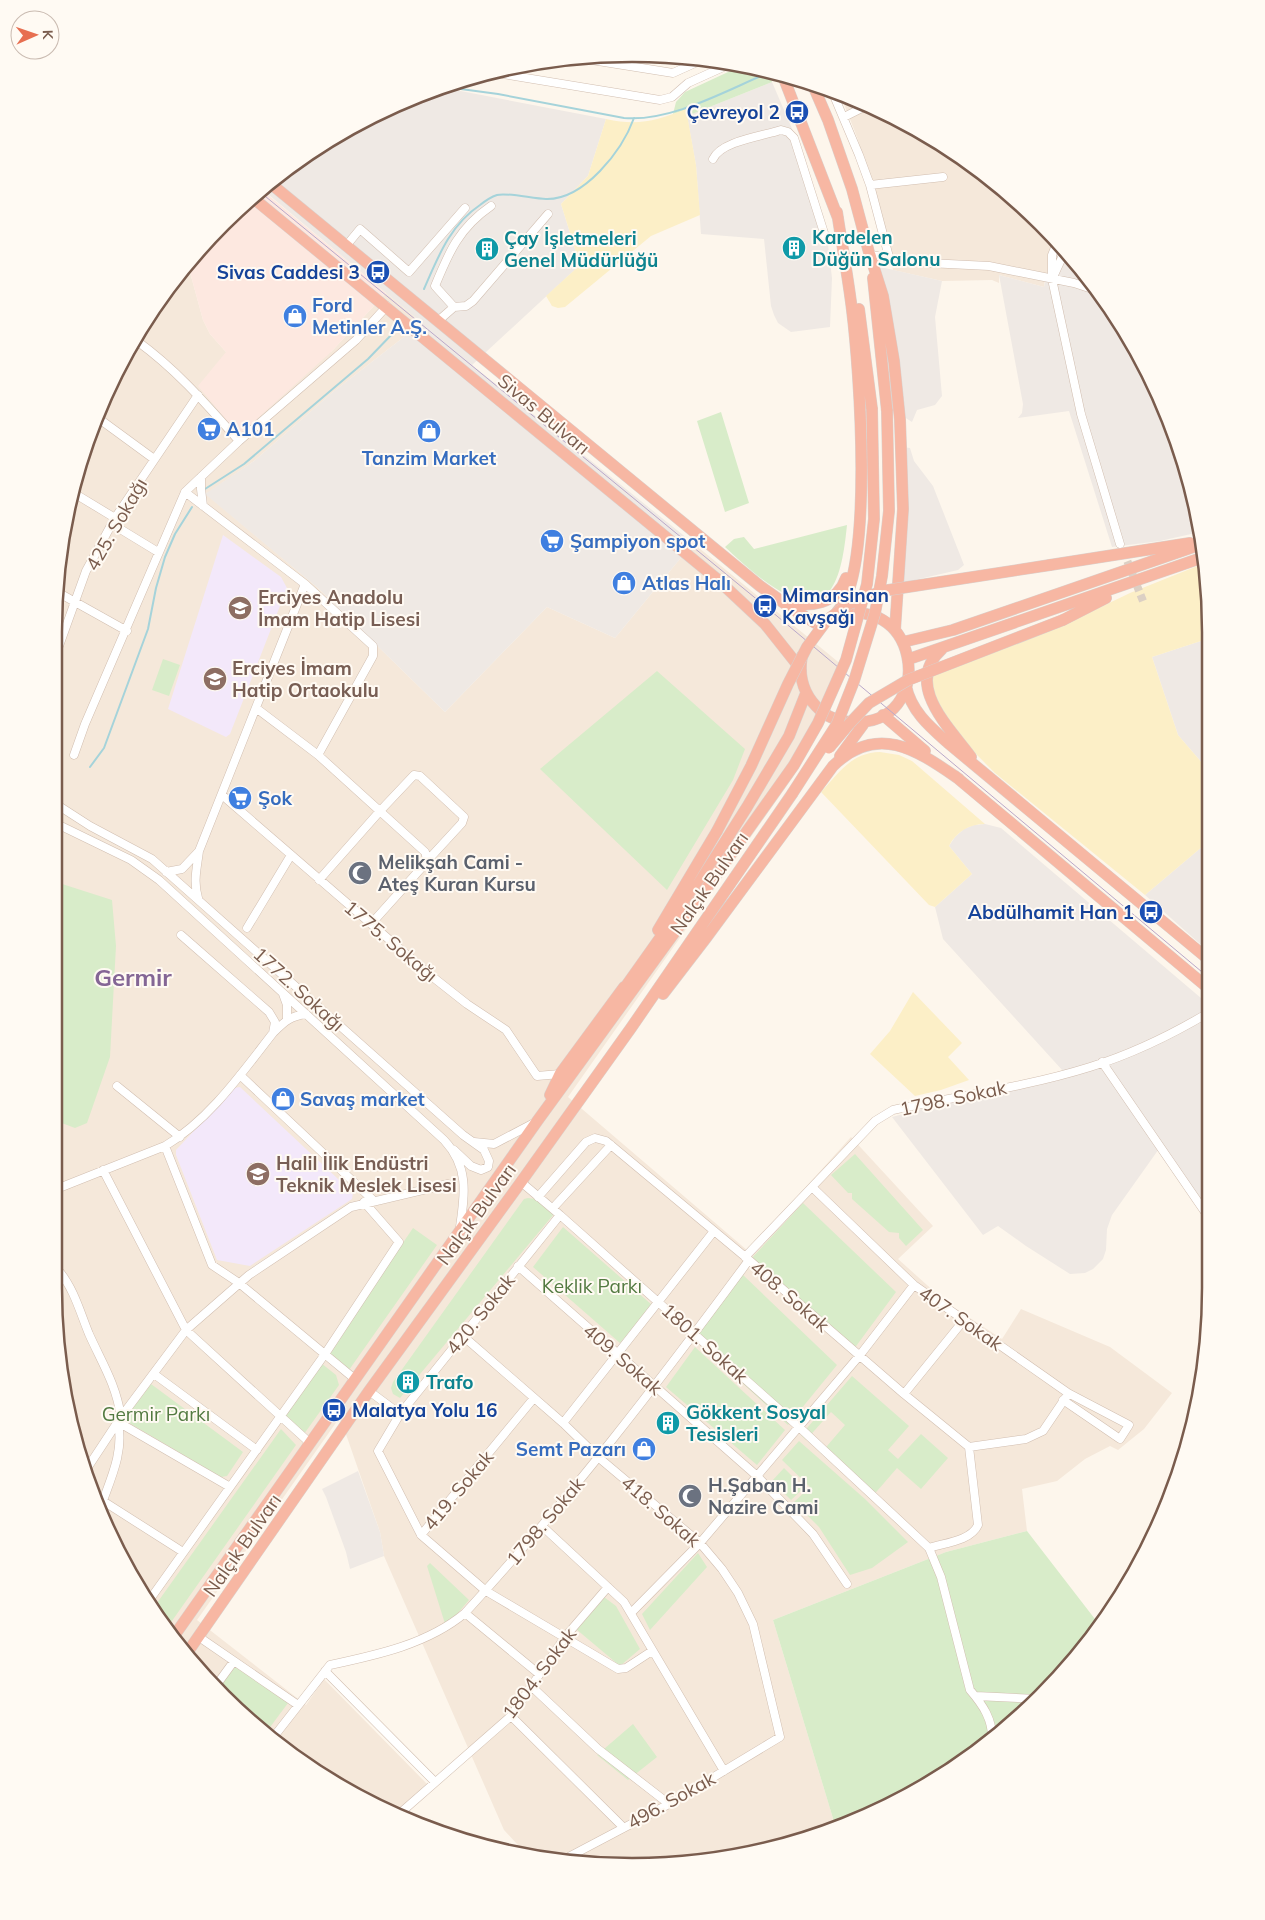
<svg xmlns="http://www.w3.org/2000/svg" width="1265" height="1920" font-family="Mulish,sans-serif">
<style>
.residential{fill:#f5e8da}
.commercial{fill:#fde8e0}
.industrial{fill:#efe9e4}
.education{fill:#f3e8fa}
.green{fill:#d8ecc9}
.sand{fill:#fcefc7}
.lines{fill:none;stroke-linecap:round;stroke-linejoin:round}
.stream{stroke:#a5d3da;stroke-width:2}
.minor-tunnel{stroke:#dcd0c4;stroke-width:8;stroke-dasharray:8 4;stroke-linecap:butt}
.minor-casing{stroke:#d1beb0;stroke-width:9}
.highway-casing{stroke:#dad1cd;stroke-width:12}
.minor{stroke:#fff;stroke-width:8}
.highway{stroke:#f7b7a3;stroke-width:11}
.tram{stroke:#b9a8c9;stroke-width:1}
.highway-bridge-casing{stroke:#dad1cd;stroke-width:12;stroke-linecap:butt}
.highway-bridge{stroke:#f7b7a3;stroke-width:11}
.labels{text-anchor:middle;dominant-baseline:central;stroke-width:4;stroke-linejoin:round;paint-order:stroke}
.transit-label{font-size:19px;font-weight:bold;fill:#164399;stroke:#fffaf3;text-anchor:end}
.culture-label{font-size:19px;font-weight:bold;fill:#0d838f;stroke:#fffaf3;text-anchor:start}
.shop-label{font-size:19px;font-weight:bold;fill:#366cbe;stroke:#fffaf3;text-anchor:start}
.street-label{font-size:19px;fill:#7a5c4d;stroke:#fffaf3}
.education-label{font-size:19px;font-weight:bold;fill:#785e54;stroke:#fffaf3;text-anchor:start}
.worship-label{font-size:19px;font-weight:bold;fill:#5b616d;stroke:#fffaf3;text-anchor:start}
.park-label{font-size:19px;fill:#537a41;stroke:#fffaf3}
.district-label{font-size:24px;font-weight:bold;fill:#846695;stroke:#fffaf3}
.rim{fill:none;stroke:#7a5c4d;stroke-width:2.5}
</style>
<rect width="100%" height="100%" fill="#fdf6ec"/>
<!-- residential -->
<path class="residential" d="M840,94L922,131L1014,198L1058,244L1045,279L1044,287L999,275V283L992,280L942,281L893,270L874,190L857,137Z
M188,265L203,320L210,334L226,352H331L386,293L422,323L333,392L254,461L206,494L318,588L445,712L547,607L615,638L693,543L848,670L820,731L793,777L568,1097L748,1251L851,1137L933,1226L898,1259L947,1303L1002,1339L1021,1309L1110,1347L1172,1393L1144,1429L1118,1450L1110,1446L1085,1459L1057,1481L1022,1489L1027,1531L946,1552L773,1620L835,1825L782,1847L671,1865H595L528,1856L504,1830L384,1556L380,1532L340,1417L197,1620L306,1705L324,1679L427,1784L396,1813L280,1746L223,1697L151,1609L84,1473L59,1363V557L74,482L113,377Z"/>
<!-- commercial -->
<path class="commercial" d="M262,190L386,293L331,352L239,435L198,386L226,352L210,334L203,320L188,265L198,251Z"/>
<!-- industrial -->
<path class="industrial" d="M772,82L805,159L826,228L832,278L830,327L791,332L778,323L774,315L771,306L764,239L701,234L696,165L687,116Z
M445,88L606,119L588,176L561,204L580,265L472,365L693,543L615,638L547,607L445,712L318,588L205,494L254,461L333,392L422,323L263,190L280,173L377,113Z
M1058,244L1092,280L1152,377L1192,483L1200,532L1160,541L1112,547L1069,411L1018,418L1022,413L1023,404L999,275L1044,287L1049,263Z
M876,266L942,281L935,317L942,396L935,405L917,410L912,422L901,415Z
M903,447L910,448L914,461L933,486L964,565L958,570L902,583Z
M1210,638L1209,771L1178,735L1152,657Z
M985,824L1001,828L1208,1004L1207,1209L1187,1179L1161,1146L1112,1215L1107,1229L1106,1250L1103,1259L1093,1269L1085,1273L1070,1274L1026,1246L998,1226L983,1235L892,1117L1063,1071L943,939L935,907L972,874L949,846L955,837L964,829L974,825Z
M1209,841L1208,951L1145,895Z
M358,1471L380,1532L384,1556L350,1569L346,1552L326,1497L322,1489Z"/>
<!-- education -->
<path class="education" d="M223,535L281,577L287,588L230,734L226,737L168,709Z
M240,1087L353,1193L352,1199L250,1266L217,1260L176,1155V1150L234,1088Z"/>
<!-- green -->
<path class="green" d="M741,66L769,73L772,82L687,116L686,110L673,114L676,102L685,92Z
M721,412L749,503L725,512L697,421Z
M847,525C845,544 842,573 831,589C805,626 745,565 725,547L734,539L744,537L754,549Z
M163,659L180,665L169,696L152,690Z
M657,671L745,749L733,780L667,890L540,769Z
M59,883L112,900L116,946L110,1057L87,1123L75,1128L59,1122Z
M855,1154L923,1230L906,1246L899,1238V1233L889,1232L852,1199V1193H848L831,1175Z
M528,1198L536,1199L554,1214L400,1398L393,1394L391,1388L393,1382L524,1199Z
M803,1203L896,1292L851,1353L749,1261Z
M563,1227L652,1305L620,1343L533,1267Z
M413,1228L437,1245L349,1370L330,1354L377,1281Z
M742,1274L837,1365L788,1425L693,1338Z
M695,1347L785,1430L757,1465L666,1387Z
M321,1363L336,1375L339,1385L304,1434L285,1415Z
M852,1376L909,1426L888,1450L898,1459L921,1434L948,1458L921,1489L897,1468L871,1498L821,1453L845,1425L831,1412L806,1440L801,1435Z
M151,1384L243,1452L227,1476L221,1477L124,1420Z
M281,1429L296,1445L167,1628L152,1610Z
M799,1441L865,1499L908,1542L872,1568L850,1575L819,1527L794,1502L810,1487L782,1460Z
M784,1468L804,1488L791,1500L772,1481Z
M1027,1531L1098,1623L1067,1669L985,1746L922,1789L835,1825L773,1620L946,1552Z
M698,1553L707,1567L650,1630L642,1614Z
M430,1563L469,1600L446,1627L427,1566Z
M604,1597L616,1606L640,1649L620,1666L576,1629Z
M235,1665L288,1703L265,1734L223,1697L216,1688Z
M633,1724L657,1757L628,1780L597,1755Z"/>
<!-- sand -->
<path class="sand" d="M686,109L696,165L700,215L651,236L565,307L558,308L552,306L546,296L580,265L561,204L588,176L606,119C638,126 656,121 686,109Z
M1205,563L1210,595V638L1152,657L1178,735L1209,771V841L1145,895L995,773L963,741L934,699L932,674L1082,616L1130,593Z
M880,752L899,755L912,761L985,824C969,824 956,832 949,846L972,874L935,907L929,905L821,792C840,772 851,753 880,752Z
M913,992L962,1043L948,1057L969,1080L941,1090L915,1096L870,1054L890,1031Z"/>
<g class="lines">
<!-- stream -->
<path class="stream" d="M446,87L498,94L624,118C671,122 725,91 768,73
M424,289C438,257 450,225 480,205C485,201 491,197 497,195C507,192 534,199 546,199C584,200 622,151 634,118
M205,489L244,464L368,359L396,330
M90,767L104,748L148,629L156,588L165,557L175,534L192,507"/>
<!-- minor-tunnel -->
<path class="minor-tunnel" d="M1123,550L1143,601"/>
<!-- minor casing -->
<g class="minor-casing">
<path id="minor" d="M579,58L673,73L704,59
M490,72L660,100L672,97L688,83L730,64
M832,91L859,155L870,185L889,257
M844,117L866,106
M713,159C721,141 763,136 781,130L788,132L794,138L825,236
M870,185L943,177
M1057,243L1052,255V279L1081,414L1120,544
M346,246L360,229L409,272L465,208
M870,255L928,263L989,266L1074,283L1098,291
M1053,277L1065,251
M454,307L466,306L473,301L548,214
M438,321L454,307L435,286C449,252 459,228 491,206
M137,341C177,370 207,405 239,441L356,340L387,306
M98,418L154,459
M201,477V489L203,506
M72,492L115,518
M185,492L305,584L373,646V656L318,755
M112,524L158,552
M59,593L127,631
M59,646L86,571L115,518L198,395
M256,708L318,755L425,852L427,859L424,865L371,924
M74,755L85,724L185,492L239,441
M222,795L429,974L467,1004L506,1030L537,1076L560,1074
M59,806L90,826L152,859L463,1135L484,1150L489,1161L488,1167L481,1170L471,1166L454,1150
M59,825L131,860L159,880L444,1140C469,1167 465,1193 460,1227
M166,872L182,869L199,851
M319,880L380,811L414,775L420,776L464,817L462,823L427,861
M198,898C193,881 197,868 199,851L305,584
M247,928L291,855
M283,994L287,1005V1019
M274,1032C285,1021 291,1016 306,1014
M1102,1062L1207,1215
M240,1075L374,1201
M117,1086L180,1137
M474,1142L494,1144L534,1123
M165,1146L212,1265L239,1283L356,1380
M103,1170L186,1330L310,1443
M521,1182L560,1215L799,1427L929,1548L941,1577L970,1690C983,1705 993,1720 992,1740
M812,1187L914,1285L1068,1393L1129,1425L1120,1439L1063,1400
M59,1188L165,1146C209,1120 241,1074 273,1033L275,1022L269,1012L181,935
M538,1197L586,1142L595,1138L606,1141L749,1260L904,1394L969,1447
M553,1208L611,1145
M560,1215L400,1414L378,1451L421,1535L486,1591L618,1669L626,1668L652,1651
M745,1257L875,1121L893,1110C958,1096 1026,1087 1090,1067C1132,1054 1171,1035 1208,1013
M518,1266L757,1476L813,1534L847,1584
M59,1271C74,1289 80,1312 89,1334C102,1363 116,1384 121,1417
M463,1336L563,1423L598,1457L700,1543L722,1569L738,1593L753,1624L780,1737L669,1804L561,1861
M154,1374L257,1450
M369,1391L400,1414
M904,1394L964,1320
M118,1422L230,1487
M563,1423L714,1231
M969,1447L1026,1439L1043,1431L1066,1397
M84,1473L121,1417L186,1330L249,1275L351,1207L448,1184
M103,1501L183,1552
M101,1506C111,1478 124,1452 118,1422
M542,1526L624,1602L724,1771
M421,1535L534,1398
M929,1548C944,1543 971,1541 978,1525L969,1447
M148,1602L325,1354L399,1242L364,1202
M631,1613L700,1543L860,1355L914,1285
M199,1637L298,1705
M325,1671L435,1782
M539,1674L465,1613C567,1502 659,1382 749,1260
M531,1686L598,1749L669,1804
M215,1687L234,1661
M976,1696L1036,1699
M511,1716L623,1827
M274,1736L294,1754
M272,1739L330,1665C377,1655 428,1644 465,1613
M398,1815L511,1716L565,1637L608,1587"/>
</g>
<!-- highway casing -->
<g class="highway-casing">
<path id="highway" d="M783,76L838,218
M812,83L828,120L852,189L871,260
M270,183L760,586L791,608L820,626
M253,198L717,579L765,624L800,668
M837,212C842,245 848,277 852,310C859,366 875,573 837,612
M870,255L883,296L894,361L900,420L903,509L895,630
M873,278L887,411
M859,309L872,409
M1050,565L1190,543
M787,602C810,608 837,604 846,578
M1063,620L1106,598
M903,642L953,630L1202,544
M942,649C903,684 949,727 971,757
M802,656C798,678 805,697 821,711C832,720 847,723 861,722C938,717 917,585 831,619
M909,659L1204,557
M906,686C911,711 930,727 948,743L1208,959
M883,715L925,751
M840,756L865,722
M955,776L1208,988
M658,930L717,831
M621,993L699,883L747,807L789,736L806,693
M663,994L706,938L833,766C878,722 918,751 959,779
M550,1095L560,1074L624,987
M174,1636L538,1120L691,910
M187,1653L369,1391L521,1182L631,1028L792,794"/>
</g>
<!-- minor -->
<use href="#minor" class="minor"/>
<!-- highway -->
<use href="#highway" class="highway"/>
<!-- tram -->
<path class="tram" d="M260,192L765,606L1208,977"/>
<!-- highway-bridge casing -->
<g class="highway-bridge-casing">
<path id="highway-bridge" d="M829,748L850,723L869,703L908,680L1063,620
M792,794L837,724L854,681L875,613L882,576L889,511L887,411
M717,831L751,766L788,684L807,647L827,620L849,604L882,591L1050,565
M691,910L794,765L818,723L846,660L867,584L874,519L872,409"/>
</g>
<!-- highway-bridge -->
<use href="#highway-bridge" class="highway-bridge"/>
</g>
<!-- icons -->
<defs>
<g id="bus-disc" transform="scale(1.25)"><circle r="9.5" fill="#1a4fb4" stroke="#fffaf3"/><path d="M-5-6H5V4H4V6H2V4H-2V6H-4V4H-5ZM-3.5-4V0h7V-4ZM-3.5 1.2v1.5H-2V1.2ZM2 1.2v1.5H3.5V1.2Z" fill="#fff"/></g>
<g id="building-disc" transform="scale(1.25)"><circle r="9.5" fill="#0f9aa8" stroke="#fffaf3"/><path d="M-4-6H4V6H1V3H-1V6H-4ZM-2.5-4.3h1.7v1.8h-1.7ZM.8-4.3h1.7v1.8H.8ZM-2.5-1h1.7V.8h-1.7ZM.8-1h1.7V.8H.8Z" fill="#fff"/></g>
<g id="shop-disc" transform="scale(1.25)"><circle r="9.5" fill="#3f7fe0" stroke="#fffaf3"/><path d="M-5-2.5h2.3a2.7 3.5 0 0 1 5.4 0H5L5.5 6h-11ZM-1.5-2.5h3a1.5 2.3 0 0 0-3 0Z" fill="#fff"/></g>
<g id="supermarket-disc" transform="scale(1.25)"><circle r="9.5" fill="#3f7fe0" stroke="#fffaf3"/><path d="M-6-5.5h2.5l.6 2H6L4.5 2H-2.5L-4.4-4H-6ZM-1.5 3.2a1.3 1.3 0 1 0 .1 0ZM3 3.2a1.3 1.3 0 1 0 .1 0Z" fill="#fff"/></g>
<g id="school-disc" transform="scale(1.25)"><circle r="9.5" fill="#8d6e63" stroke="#fffaf3"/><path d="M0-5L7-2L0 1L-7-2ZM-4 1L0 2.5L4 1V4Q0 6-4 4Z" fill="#fff"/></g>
<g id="mosque-disc" transform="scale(1.25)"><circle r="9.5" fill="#6b7280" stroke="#fffaf3"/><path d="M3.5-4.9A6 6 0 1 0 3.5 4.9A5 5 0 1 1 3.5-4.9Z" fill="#fff"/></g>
</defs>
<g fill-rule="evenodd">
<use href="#bus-disc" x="797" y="112"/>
<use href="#building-disc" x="794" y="248"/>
<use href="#building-disc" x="487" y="249"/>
<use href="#bus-disc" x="378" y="272"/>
<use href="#shop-disc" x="295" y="316"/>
<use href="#supermarket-disc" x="209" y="429"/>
<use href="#shop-disc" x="429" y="431"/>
<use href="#supermarket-disc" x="552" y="541"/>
<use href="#shop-disc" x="624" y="583"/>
<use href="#bus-disc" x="765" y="606"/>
<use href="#school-disc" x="240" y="608"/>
<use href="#school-disc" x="215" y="679"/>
<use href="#supermarket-disc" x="240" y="798"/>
<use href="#mosque-disc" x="360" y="873"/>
<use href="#bus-disc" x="1151" y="912"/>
<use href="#shop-disc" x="283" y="1099"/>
<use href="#school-disc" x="258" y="1174"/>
<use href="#building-disc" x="408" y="1382"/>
<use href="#bus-disc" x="334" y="1410"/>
<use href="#building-disc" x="668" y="1423"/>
<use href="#shop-disc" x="644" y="1449"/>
<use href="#mosque-disc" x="690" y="1496"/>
</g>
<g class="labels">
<!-- transit labels -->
<g class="transit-label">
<text x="780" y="112">Çevreyol 2</text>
<text x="360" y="272">Sivas Caddesi 3</text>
<text x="782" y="595" text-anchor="start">Mimarsinan<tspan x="782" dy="22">Kavşağı</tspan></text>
<text x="1134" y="912">Abdülhamit Han 1</text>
<text x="352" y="1410" text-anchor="start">Malatya Yolu 16</text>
</g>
<!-- culture labels -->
<g class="culture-label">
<text x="812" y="237">Kardelen<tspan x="812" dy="22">Düğün Salonu</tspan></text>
<text x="504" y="238">Çay İşletmeleri<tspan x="504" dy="22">Genel Müdürlüğü</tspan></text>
<text x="426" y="1382">Trafo</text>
<text x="686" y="1412">Gökkent Sosyal<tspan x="686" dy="22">Tesisleri</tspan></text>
</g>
<!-- shop labels -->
<g class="shop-label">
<text x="312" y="305">Ford<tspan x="312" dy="22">Metinler A.Ş.</tspan></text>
<text x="226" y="429">A101</text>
<text x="429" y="458" text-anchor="middle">Tanzim Market</text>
<text x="570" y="541">Şampiyon spot</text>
<text x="642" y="583">Atlas Halı</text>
<text x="258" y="798">Şok</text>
<text x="300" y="1099">Savaş market</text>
<text x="626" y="1449" text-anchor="end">Semt Pazarı</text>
</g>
<!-- street labels -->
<g class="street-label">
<text transform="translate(544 414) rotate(40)">Sivas Bulvarı</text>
<text transform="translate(116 524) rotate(-60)">425. Sokağı</text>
<text transform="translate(709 883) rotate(-55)">Nalçık Bulvarı</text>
<text transform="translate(391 941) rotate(40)">1775. Sokağı</text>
<text transform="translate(299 989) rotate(42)">1772. Sokağı</text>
<text transform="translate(953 1098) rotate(-12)">1798. Sokak</text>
<text transform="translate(476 1214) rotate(-54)">Nalçık Bulvarı</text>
<text transform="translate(790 1296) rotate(41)">408. Sokak</text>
<text transform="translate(480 1314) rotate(-51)">420. Sokak</text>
<text transform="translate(961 1318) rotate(35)">407. Sokak</text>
<text transform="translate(705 1343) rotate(42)">1801. Sokak</text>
<text transform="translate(623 1359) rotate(41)">409. Sokak</text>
<text transform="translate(458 1490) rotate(-50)">419. Sokak</text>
<text transform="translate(661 1511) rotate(41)">418. Sokak</text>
<text transform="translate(545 1521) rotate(-50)">1798. Sokak</text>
<text transform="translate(242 1545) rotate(-55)">Nalçık Bulvarı</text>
<text transform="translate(539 1673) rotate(-53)">1804. Sokak</text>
<text transform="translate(671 1800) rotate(-29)">496. Sokak</text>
</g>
<!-- education labels -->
<g class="education-label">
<text x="258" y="597">Erciyes Anadolu<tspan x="258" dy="22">İmam Hatip Lisesi</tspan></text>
<text x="232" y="668">Erciyes İmam<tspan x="232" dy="22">Hatip Ortaokulu</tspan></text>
<text x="276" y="1163">Halil İlik Endüstri<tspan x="276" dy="22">Teknik Meslek Lisesi</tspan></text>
</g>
<!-- worship labels -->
<g class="worship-label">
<text x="378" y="862">Melikşah Cami -<tspan x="378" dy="22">Ateş Kuran Kursu</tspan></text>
<text x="708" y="1485">H.Şaban H.<tspan x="708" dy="22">Nazire Cami</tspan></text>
</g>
<!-- park labels -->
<g class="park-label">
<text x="592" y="1286">Keklik Parkı</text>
<text x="156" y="1414">Germir Parkı</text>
</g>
<!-- district labels -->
<g class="district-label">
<text x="133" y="977">Germir</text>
</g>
</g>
<!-- crop -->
<path d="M0 0H1265V1920H0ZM632 62H632A570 570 0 0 1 1202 632V1288A570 570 0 0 1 632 1858H632A570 570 0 0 1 62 1288V632A570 570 0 0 1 632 62Z" fill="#fffaf3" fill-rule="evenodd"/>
<path class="rim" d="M632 62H632A570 570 0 0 1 1202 632V1288A570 570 0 0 1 632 1858H632A570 570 0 0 1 62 1288V632A570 570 0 0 1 632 62Z"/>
<!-- north arrow -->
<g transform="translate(35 35) rotate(88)"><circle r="24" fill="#fffaf3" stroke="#cabbb1"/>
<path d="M0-4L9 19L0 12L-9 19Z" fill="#e76f51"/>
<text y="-8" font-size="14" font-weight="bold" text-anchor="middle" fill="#7a5c4d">K</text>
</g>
</svg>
